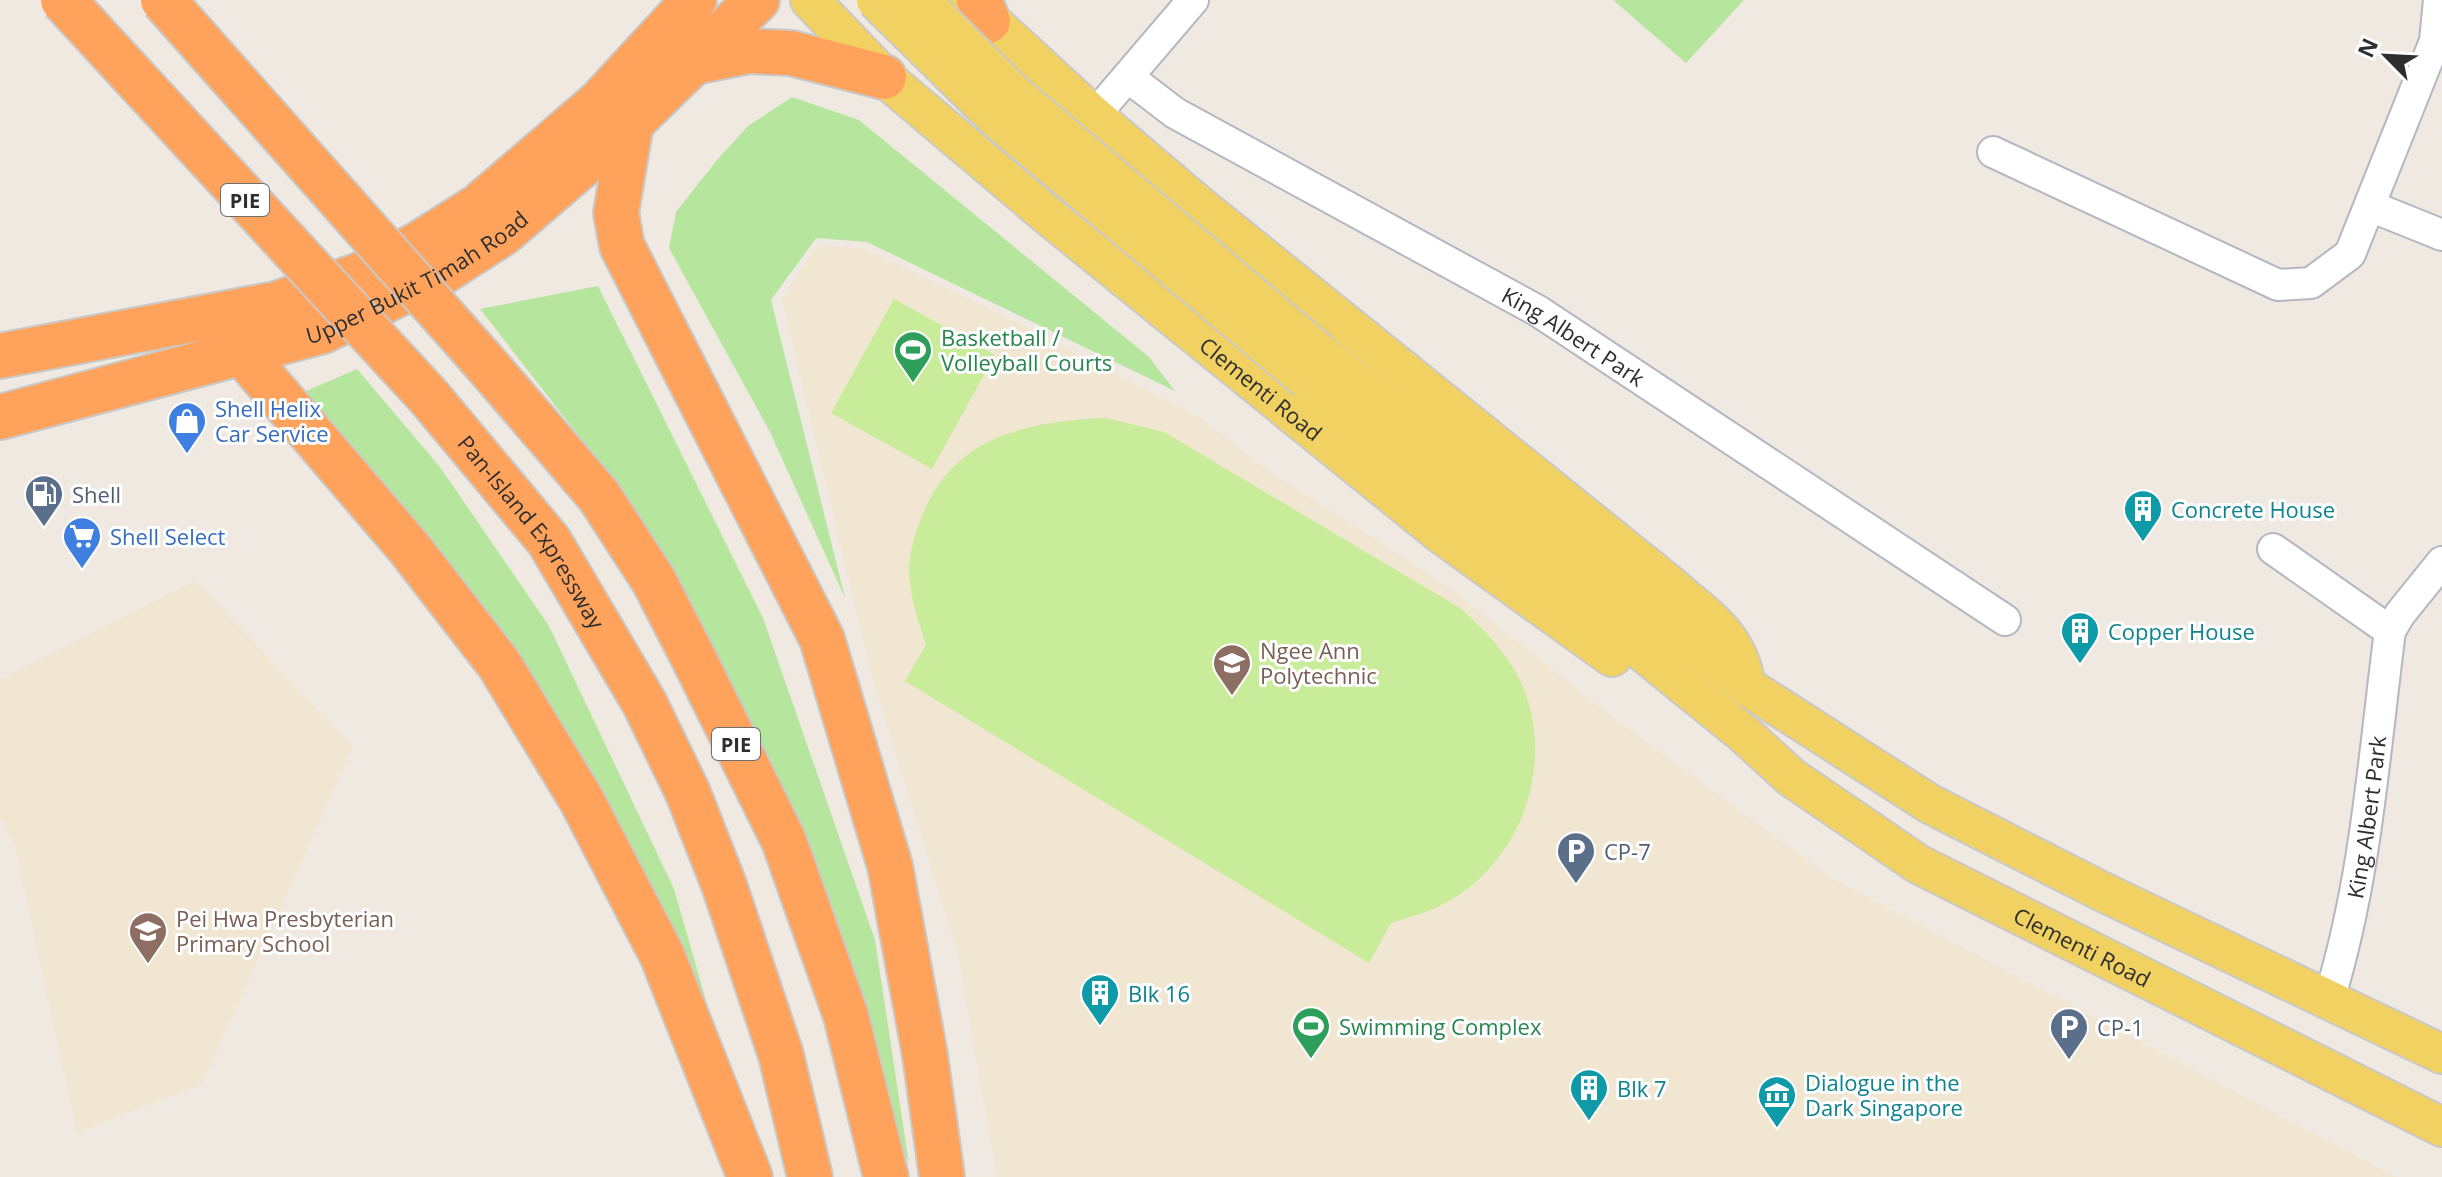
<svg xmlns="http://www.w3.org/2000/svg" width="2442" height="1177" font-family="'Open Sans',sans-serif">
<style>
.education{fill:#f0e6d1}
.green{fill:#b6e59e}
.pitch{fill:#c9ec9a}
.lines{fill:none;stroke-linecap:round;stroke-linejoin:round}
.minor-casing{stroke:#b4b7c1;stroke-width:34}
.major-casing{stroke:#c9c9c9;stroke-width:42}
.highway-casing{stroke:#c9c9c9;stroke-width:48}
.minor{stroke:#fff;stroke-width:30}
.major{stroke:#f2d163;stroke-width:38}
.highway{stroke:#ffa35c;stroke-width:44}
.major-bridge-casing{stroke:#c9c9c9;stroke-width:42;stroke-linecap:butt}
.highway-bridge-casing{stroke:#c9c9c9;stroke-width:48;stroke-linecap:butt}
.major-bridge{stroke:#f2d163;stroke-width:38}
.highway-bridge{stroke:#ffa35c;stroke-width:44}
.labels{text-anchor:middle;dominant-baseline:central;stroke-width:6;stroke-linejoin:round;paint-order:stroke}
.shield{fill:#fff;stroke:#6d6d6d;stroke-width:2}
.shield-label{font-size:20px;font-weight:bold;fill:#2e2e2e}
.street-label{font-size:22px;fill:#2e2e2e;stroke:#fff}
.leisure-label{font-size:22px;fill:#27864d;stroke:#fff;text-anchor:start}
.shop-label{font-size:22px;fill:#366cbe;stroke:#fff;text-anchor:start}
.service-label{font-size:22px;fill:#4e5e75;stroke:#fff;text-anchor:start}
.culture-label{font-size:22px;fill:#0d838f;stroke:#fff;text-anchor:start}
.education-label{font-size:22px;fill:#785e54;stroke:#fff;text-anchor:start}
</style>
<rect width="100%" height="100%" fill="#efe9e1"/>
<!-- education -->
<path class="education" d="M817,246L863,248L1026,327L1203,420L1261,466L1451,589L1612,717L1831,878L2395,1177H997L958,954L872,677L782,299Z
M195,581L353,747L202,1084L77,1132L15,846L0,817V680Z"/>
<!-- green -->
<path class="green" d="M1613,0H1744L1686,63Z
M792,97L859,120L1149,357L1175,391L867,242L816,238L771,300L845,598L770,432L669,248L676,212L717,160L748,126Z
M598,286L763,618L875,940L909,1164L628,499L480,309Z
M357,369L440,467L549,626L674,889L736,1105L657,907L297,395Z"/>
<!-- pitch -->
<path class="pitch" d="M894,299L995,355L932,469L831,413Z
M1105,418L1164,432L1460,608C1487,632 1514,660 1526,695C1554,776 1515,871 1437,907C1423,914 1406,918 1391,923L1369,963L905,681L926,645C918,620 909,594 909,567C910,550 916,530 923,514C954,436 1029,421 1105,418Z"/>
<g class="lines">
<!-- minor casing -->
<g class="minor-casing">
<g id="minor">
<path id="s1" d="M1128,77L1175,113L1538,311L2005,620"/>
<path d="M1094,116L1193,0"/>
<path d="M1993,152L2278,285L2311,283L2350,254L2435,41L2439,0"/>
<path d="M2370,206L2442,235"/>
<path d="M2273,549L2390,631"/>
<path id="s2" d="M2329,999C2366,880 2374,754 2390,631L2400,614L2442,562"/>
</g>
</g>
<!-- major casing -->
<g class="major-casing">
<g id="major">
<path id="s3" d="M810,0L884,77L1051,218L1441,534L1612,657"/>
<path d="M968,0L1094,116L1196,203L1666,582C1704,616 1738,633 1746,686"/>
<path d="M1320,353L1746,686L1930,804L2103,892L2442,1054"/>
<path id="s4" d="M1307,380L1744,734L1791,777L1918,864L2442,1127"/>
</g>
</g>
<!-- highway casing -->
<g class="highway-casing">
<g id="highway">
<path d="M979,0L988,21"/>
<path d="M695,62L749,51L791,53L884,77"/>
<path d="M631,123L616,213L622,246L822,639L890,866L925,1055L942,1177"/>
<path d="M243,354L410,549L499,664L581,799L662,955L750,1177"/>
<path d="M0,356L276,304L360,275L417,245L479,206L600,102L694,0"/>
<path d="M484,362L599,496L654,581L694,659L784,841L846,1016L886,1177"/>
<path id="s5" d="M429,397L549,541L645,704L688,793L724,885L781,1055L810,1177"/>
<path id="s6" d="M0,417L323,331L441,273L503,233L631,123L757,0"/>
</g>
</g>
<!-- minor -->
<use href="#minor" class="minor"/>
<!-- major -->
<use href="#major" class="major"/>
<!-- highway -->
<use href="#highway" class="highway"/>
<!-- major-bridge casing -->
<g class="major-bridge-casing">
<path id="major-bridge" d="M876,0L998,120L1307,380
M920,0L1012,92L1320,353"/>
</g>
<!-- highway-bridge casing -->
<g class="highway-bridge-casing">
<path id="highway-bridge" d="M63,0L429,397
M163,0L484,362"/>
</g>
<!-- major-bridge -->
<use href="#major-bridge" class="major-bridge"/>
<!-- highway-bridge -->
<use href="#highway-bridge" class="highway-bridge"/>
</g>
<!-- icons -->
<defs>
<g id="stadium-pin" transform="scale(2)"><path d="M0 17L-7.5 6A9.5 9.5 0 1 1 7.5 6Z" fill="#2e9e5b" stroke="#fff"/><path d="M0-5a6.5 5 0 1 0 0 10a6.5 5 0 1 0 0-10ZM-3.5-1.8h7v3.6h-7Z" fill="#fff"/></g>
<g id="shop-pin" transform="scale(2)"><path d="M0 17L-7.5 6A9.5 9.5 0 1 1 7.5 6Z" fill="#3f7fe0" stroke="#fff"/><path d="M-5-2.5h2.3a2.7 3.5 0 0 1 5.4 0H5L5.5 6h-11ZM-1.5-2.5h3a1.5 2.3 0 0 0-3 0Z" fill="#fff"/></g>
<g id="fuel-pin" transform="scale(2)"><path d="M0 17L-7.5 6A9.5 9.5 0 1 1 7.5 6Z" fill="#5c6f8a" stroke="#fff"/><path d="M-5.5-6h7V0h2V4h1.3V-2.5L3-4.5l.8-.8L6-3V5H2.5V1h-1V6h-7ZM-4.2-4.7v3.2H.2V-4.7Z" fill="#fff"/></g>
<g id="building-pin" transform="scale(2)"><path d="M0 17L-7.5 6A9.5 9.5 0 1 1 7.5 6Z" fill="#0f9aa8" stroke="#fff"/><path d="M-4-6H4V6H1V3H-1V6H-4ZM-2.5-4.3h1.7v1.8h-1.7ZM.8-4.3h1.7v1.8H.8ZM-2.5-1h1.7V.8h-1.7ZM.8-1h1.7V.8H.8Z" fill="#fff"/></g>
<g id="supermarket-pin" transform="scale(2)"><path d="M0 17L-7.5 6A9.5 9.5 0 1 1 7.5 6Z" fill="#3f7fe0" stroke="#fff"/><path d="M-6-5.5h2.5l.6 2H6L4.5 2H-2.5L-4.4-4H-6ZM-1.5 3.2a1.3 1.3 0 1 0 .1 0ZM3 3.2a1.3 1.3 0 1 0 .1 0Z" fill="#fff"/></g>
<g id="university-pin" transform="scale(2)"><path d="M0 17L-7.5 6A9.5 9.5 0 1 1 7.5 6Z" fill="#8d6e63" stroke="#fff"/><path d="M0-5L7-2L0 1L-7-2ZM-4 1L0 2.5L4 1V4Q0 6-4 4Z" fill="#fff"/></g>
<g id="parking-pin" transform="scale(2)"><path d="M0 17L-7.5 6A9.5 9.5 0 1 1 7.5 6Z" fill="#5c6f8a" stroke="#fff"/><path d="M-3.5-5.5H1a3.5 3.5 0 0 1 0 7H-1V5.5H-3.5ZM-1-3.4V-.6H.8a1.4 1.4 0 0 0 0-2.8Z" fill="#fff"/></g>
<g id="school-pin" transform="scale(2)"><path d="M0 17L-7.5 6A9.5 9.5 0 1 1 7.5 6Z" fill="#8d6e63" stroke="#fff"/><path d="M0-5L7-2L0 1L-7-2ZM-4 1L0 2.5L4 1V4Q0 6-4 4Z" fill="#fff"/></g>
<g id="museum-pin" transform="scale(2)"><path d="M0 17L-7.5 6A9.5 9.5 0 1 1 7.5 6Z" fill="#0f9aa8" stroke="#fff"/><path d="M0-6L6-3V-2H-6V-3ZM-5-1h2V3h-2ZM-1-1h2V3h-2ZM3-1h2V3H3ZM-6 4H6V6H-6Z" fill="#fff"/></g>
</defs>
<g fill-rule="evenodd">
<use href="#stadium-pin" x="913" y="350"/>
<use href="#shop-pin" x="187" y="421"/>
<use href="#fuel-pin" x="44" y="494"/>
<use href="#building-pin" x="2143" y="509"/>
<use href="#supermarket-pin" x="82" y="536"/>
<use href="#building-pin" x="2080" y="631"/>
<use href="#university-pin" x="1232" y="663"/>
<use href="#parking-pin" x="1576" y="851"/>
<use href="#school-pin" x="148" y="931"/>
<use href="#building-pin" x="1100" y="993"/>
<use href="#stadium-pin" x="1311" y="1026"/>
<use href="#parking-pin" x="2069" y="1027"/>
<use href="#building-pin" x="1589" y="1088"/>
<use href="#museum-pin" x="1777" y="1095"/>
</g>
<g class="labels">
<!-- shield labels -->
<g class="shield">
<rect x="221" y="184" width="48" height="32" rx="6"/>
<rect x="712" y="728" width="48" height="32" rx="6"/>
</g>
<g class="shield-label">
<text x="245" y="200">PIE</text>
<text x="736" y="744">PIE</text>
</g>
<!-- street labels -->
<g class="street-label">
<text stroke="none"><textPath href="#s6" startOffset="442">Upper Bukit Timah Road</textPath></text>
<text stroke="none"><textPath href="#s1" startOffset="516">King Albert Park</textPath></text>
<text stroke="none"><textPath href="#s3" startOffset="596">Clementi Road</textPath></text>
<text stroke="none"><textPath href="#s5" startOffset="170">Pan-Island Expressway</textPath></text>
<text stroke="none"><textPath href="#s2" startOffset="186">King Albert Park</textPath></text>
<text stroke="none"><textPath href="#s4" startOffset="964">Clementi Road</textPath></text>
</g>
<!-- leisure labels -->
<g class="leisure-label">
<text x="941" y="337">Basketball /<tspan x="941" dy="25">Volleyball Courts</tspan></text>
<text x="1339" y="1026">Swimming Complex</text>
</g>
<!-- shop labels -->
<g class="shop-label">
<text x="215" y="408">Shell Helix<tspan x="215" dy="25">Car Service</tspan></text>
<text x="110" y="536">Shell Select</text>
</g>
<!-- service labels -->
<g class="service-label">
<text x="72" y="494">Shell</text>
<text x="1604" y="851">CP-7</text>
<text x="2097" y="1027">CP-1</text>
</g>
<!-- culture labels -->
<g class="culture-label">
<text x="2171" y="509">Concrete House</text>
<text x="2108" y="631">Copper House</text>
<text x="1128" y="993">Blk 16</text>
<text x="1805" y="1082">Dialogue in the<tspan x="1805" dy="25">Dark Singapore</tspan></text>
<text x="1617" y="1088">Blk 7</text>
</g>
<!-- education labels -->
<g class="education-label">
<text x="1260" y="650">Ngee Ann<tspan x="1260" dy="25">Polytechnic</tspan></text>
<text x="176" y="918">Pei Hwa Presbyterian<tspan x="176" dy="25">Primary School</tspan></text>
</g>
</g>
<!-- north arrow -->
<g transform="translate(2386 56) rotate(294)" stroke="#ffffff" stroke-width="6" paint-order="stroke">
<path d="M0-6L14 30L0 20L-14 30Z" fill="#2e2e2e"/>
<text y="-12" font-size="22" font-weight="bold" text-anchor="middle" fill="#2e2e2e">N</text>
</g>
</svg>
